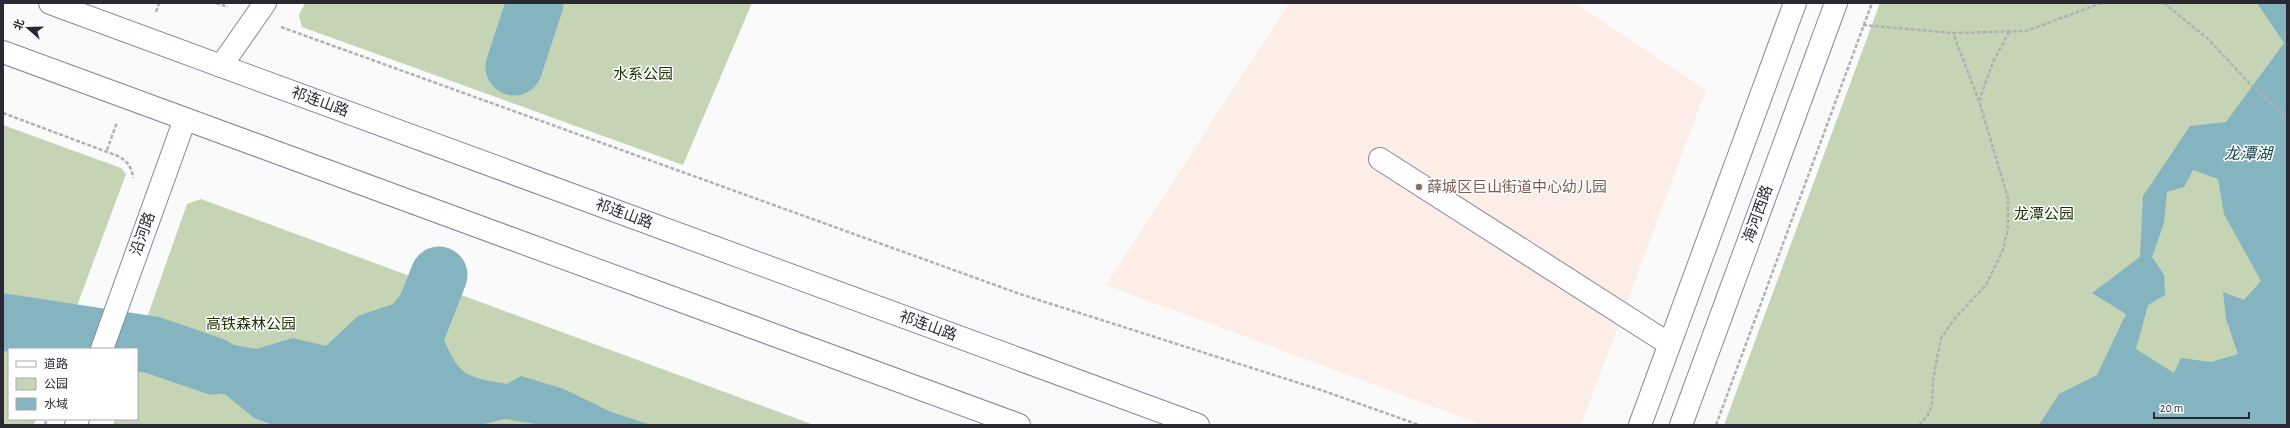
<svg xmlns="http://www.w3.org/2000/svg" width="2290" height="428" font-family="'Alegreya Sans','Noto Sans SC',sans-serif">
<style>
.education{fill:#fcede7}
.green{fill:#c5d4b4}
.water{fill:#83b4c0;fill-rule:evenodd}
.lines{fill:none;stroke-linecap:round;stroke-linejoin:round}
.river{stroke:#83b4c0;stroke-width:57}
.minor-casing{stroke:#8b85a0;stroke-width:24}
.major-casing{stroke:#8b85a0;stroke-width:24}
.path{stroke:#b1b0b4;stroke-width:2.5;stroke-dasharray:4 2;stroke-linecap:butt}
.minor{stroke:#fff;stroke-width:22}
.major{stroke:#fff;stroke-width:22}
.education-dot{fill:#8d6e63;stroke:#fff;stroke-width:1.5}
.labels{text-anchor:middle;dominant-baseline:central;stroke-width:3;stroke-linejoin:round;paint-order:stroke}
.park-label{font-size:15px;fill:#203005;stroke:#fff}
.street-label{font-size:15px;fill:#2a2833;stroke:#fff}
.education-label{font-size:15px;fill:#785e54;stroke:#fff;text-anchor:start}
.water-label{font-size:16px;font-style:italic;fill:#16434c;stroke:#fff}
</style>
<rect width="100%" height="100%" fill="#fafafa"/>
<!-- education -->
<path class="education" d="M1289,3H1575L1706,90L1581,425H1482L1106,285Z"/>
<!-- green -->
<path class="green" d="M305,3H752L683,165L302,27L299,15Z
M1880,3H2287V425H1724Z
M3,125L121,168L126,174L61,349H9V419H36L34,425H3Z
M201,199L814,425H113L115,419H137L136,349L187,204Z"/>
<!-- water -->
<path class="water" d="M2257,3H2287V425H2039L2059,394L2097,375L2126,314L2092,293L2140,257L2143,196L2190,126L2226,122L2284,43ZM2193,170L2218,179L2224,214L2261,281L2244,300L2223,292L2226,319L2238,354L2211,362L2181,358L2174,373L2136,349L2148,305L2165,295L2164,275L2152,257L2164,223L2167,192L2184,187Z
M415,277L458,293L443,337C459,377 467,377 507,384L521,376L564,389L611,412L651,425H541L505,419L479,425H273L254,418L226,395L137,366L136,349L147,317L201,339L256,349L293,338L326,346L358,316L393,304Z"/>
<g class="lines">
<!-- river -->
<path class="river" d="M514,67L535,3
M3,322L153,345L214,366
M406,359L439,275"/>
<!-- minor casing -->
<g class="minor-casing">
<path id="minor" d="M221,66L265,3
M1380,159L1669,344
M102,349L185,119
M76,425L78,419
M1640,425L1795,3
M1681,425L1836,3"/>
</g>
<!-- major casing -->
<g class="major-casing">
<path id="major" d="M50,3L1198,425
M3,52L1019,425"/>
</g>
<!-- path -->
<path class="path" d="M216,3L228,7
M2164,3L2208,39L2251,85L2287,118
M156,12L159,3
M1863,25L1953,33L2026,31L2102,3
M281,27L1020,294L1321,390L1419,425
M1979,101L1993,62L2009,32
M3,113L118,156C127,161 132,167 133,178
M107,150L117,122
M45,425L47,419
M1716,425L1872,3
M1919,425L1928,415L1932,404L1933,380L1941,338L1956,317L1986,285L2003,250L2008,228V198L1979,101L1953,33"/>
<!-- minor -->
<use href="#minor" class="minor"/>
<!-- major -->
<use href="#major" class="major"/>
</g>
<!-- markers -->
<circle class="education-dot" cx="1419" cy="187" r="4"/>
<g class="labels">
<!-- park labels -->
<g class="park-label">
<text x="643" y="74">水系公园</text>
<text x="2044" y="214">龙潭公园</text>
<text x="251" y="324">高铁森林公园</text>
</g>
<!-- street labels -->
<g class="street-label">
<text transform="translate(320 102) rotate(20)">祁连山路</text>
<text transform="translate(624 214) rotate(20)">祁连山路</text>
<text transform="translate(1758 214) rotate(-70)">海河西路</text>
<text transform="translate(143 234) rotate(-70)">沿河路</text>
<text transform="translate(928 326) rotate(20)">祁连山路</text>
</g>
<!-- education labels -->
<g class="education-label">
<text x="1427" y="187">薛城区巨山街道中心幼儿园</text>
</g>
<!-- water labels -->
<g class="water-label">
<text x="2248" y="154">龙潭湖</text>
</g>
</g>
<!-- border -->
<rect width="2290" height="428" fill="none" stroke="#2a2833" stroke-width="8"/>
<!-- legend -->
<rect x="8" y="348" width="130" height="72" fill="#ffffff" stroke="#aaa9ad"/>
<rect x="16" y="361" width="20" height="6" fill="#ffffff" stroke="#aaa9ad"/>
<text x="44" y="368" font-size="12" fill="#2a2833">道路</text>
<rect x="16" y="378" width="20" height="12" fill="#c5d4b4" stroke="#aaa9ad"/>
<text x="44" y="388" font-size="12" fill="#2a2833">公园</text>
<rect x="16" y="398" width="20" height="12" fill="#83b4c0" stroke="#aaa9ad"/>
<text x="44" y="408" font-size="12" fill="#2a2833">水域</text>
<!-- north arrow -->
<g transform="translate(28 28) rotate(290)" stroke="#ffffff" stroke-width="3" paint-order="stroke">
<path d="M0-3L7 15L0 10L-7 15Z" fill="#2a2833"/>
<text y="-6" font-size="11" font-weight="bold" text-anchor="middle" fill="#2a2833">北</text>
</g>
<!-- scale -->
<path d="M2154 412v6h95v-6" fill="none" stroke="#2a2833" stroke-width="2"/>
<text x="2160" y="412" font-size="12" fill="#2a2833" stroke="#ffffff" stroke-width="3" paint-order="stroke">20 m</text>
</svg>
